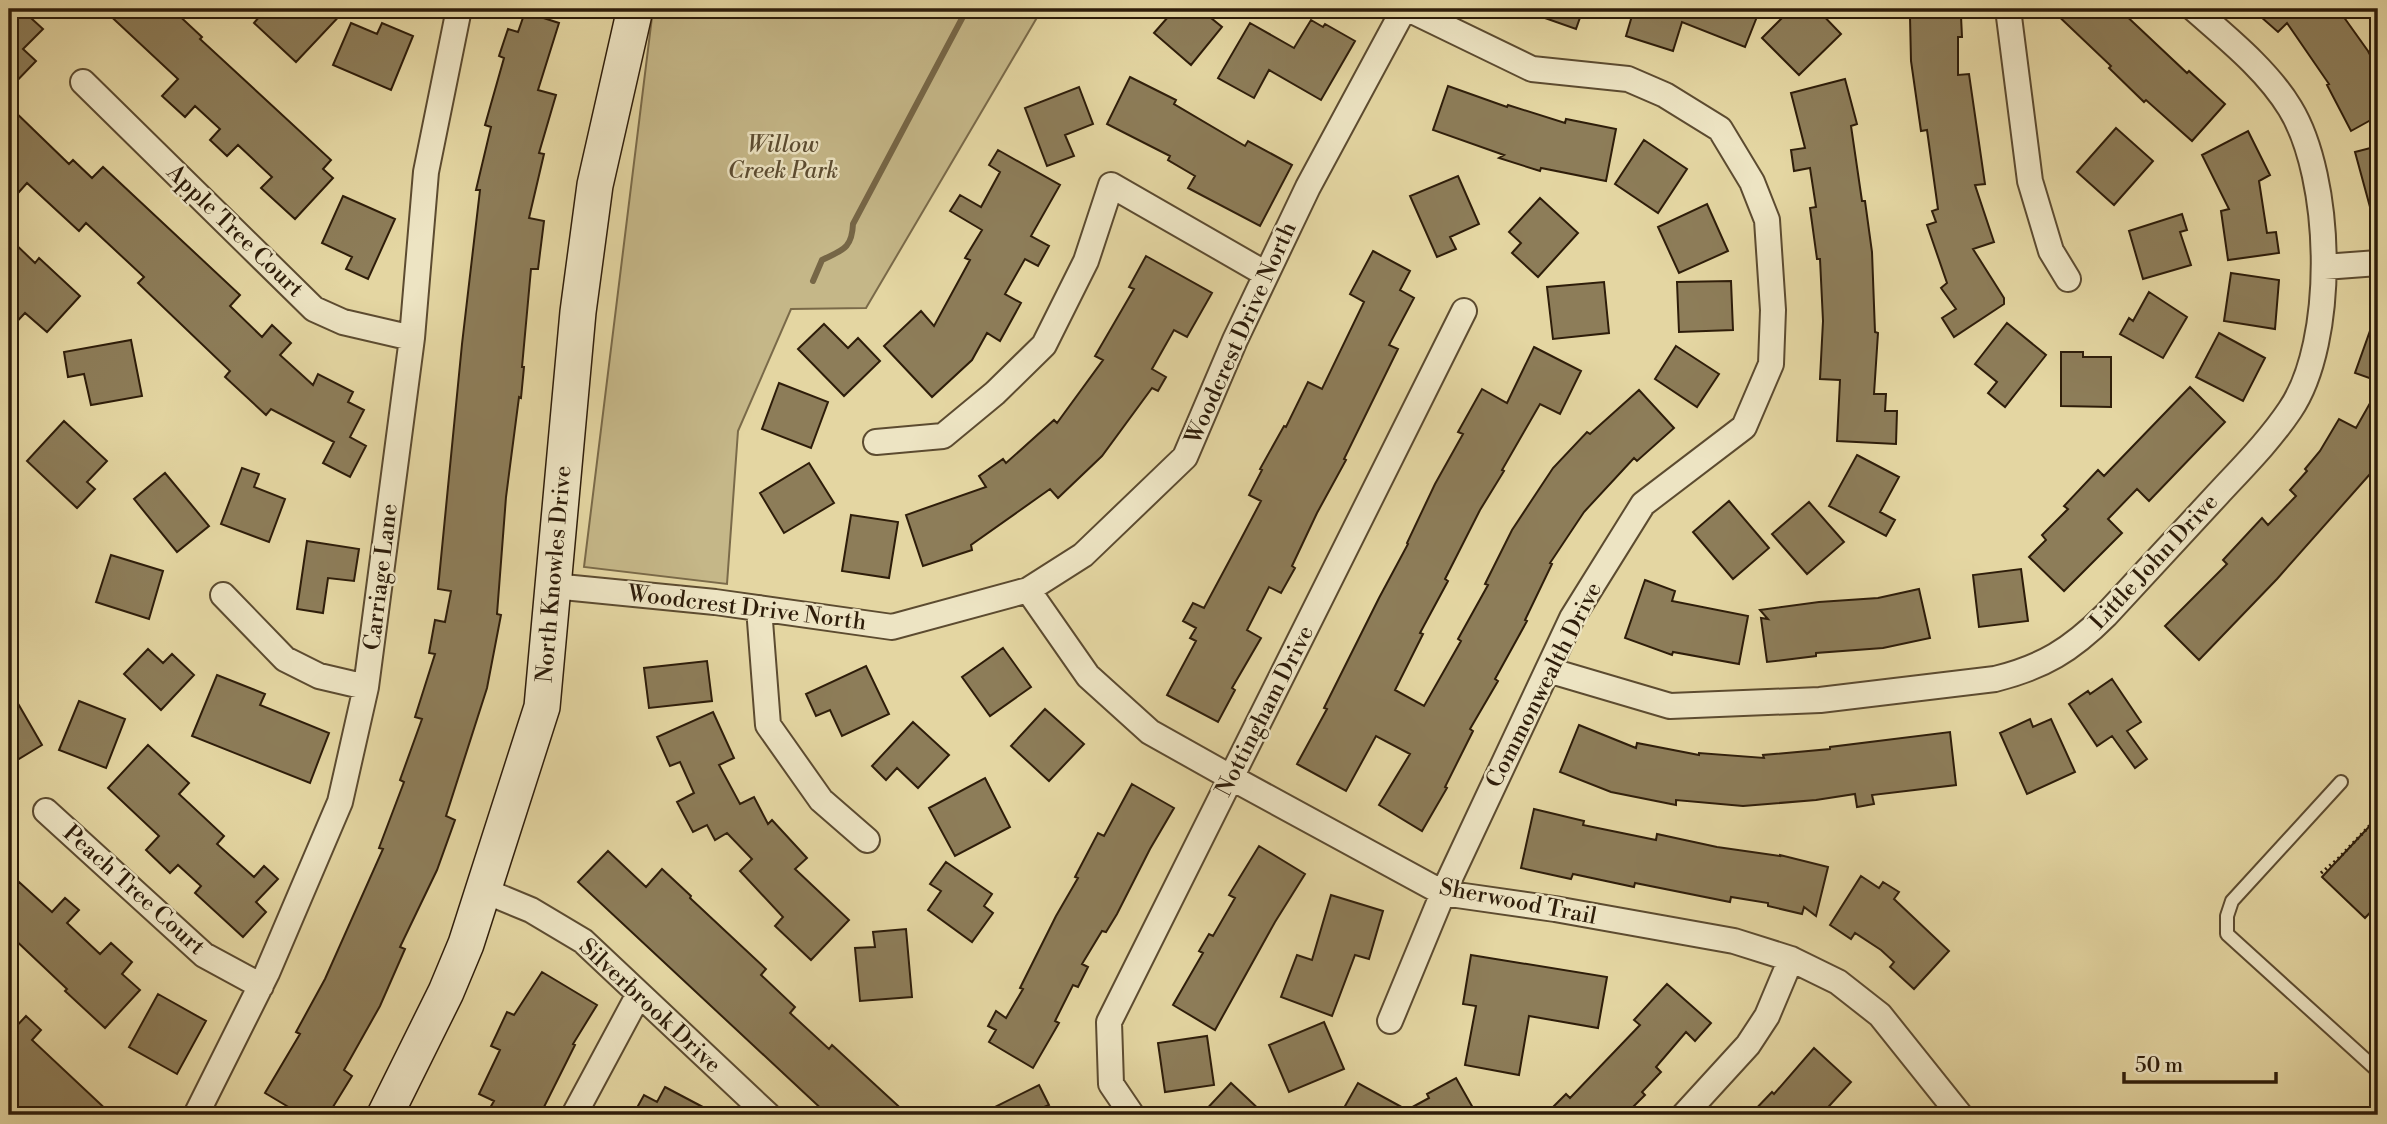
<svg xmlns="http://www.w3.org/2000/svg" width="2387" height="1124" font-family="'Libre Bodoni',serif">
<style>
.green{fill:#c5b788;stroke:#7a6a49;stroke-width:2}
.lines{fill:none;stroke-linecap:round;stroke-linejoin:round}
.stream{stroke:#766646;stroke-width:6}
.building{fill:#8d7d59;stroke:#2e1d0a;stroke-width:2}
.lane-casing{stroke:#5c4b30;stroke-width:16}
.street-casing{stroke:#5c4b30;stroke-width:28}
.secondary-casing{stroke:#2e1d0a;stroke-width:38}
.path{stroke:#2e1d0a;stroke-width:3.5;stroke-dasharray:2 3.5;stroke-linecap:butt}
.lane{stroke:#ede4c3;stroke-width:12}
.street{stroke:#ede4c3;stroke-width:24}
.secondary{stroke:#ede4c3;stroke-width:35}
.labels{text-anchor:middle;dominant-baseline:central;stroke-width:5;stroke-linejoin:round;paint-order:stroke}
.park-label{font-size:23px;font-style:italic;fill:#5b4b30;stroke:#ede4c3}
.street-label{font-size:23px;fill:#2e1d0a;stroke:#ede4c3}
</style>
<rect width="100%" height="100%" fill="#e4d6a2"/>
<filter id="stains"><feTurbulence type="fractalNoise" baseFrequency=".00286" numOctaves="4"/><feColorMatrix values="0 0 0 0 .2 0 0 0 0 .09 0 0 0 0 .02 0 0 0 .5 -.17"/></filter>
<radialGradient id="worn" r=".72"><stop offset=".6" stop-color="#630" stop-opacity="0"/><stop offset="1" stop-color="#630" stop-opacity=".3"/></radialGradient>
<!-- green -->
<path class="green" d="M653,9H1042L866,308L791,309L738,431L727,584L584,567Z"/>
<g class="lines">
<!-- stream -->
<path class="stream" d="M813,281L822,260C842,250 852,249 853,224L967,9"/>
</g>
<!-- building -->
<path class="building" d="M9,9H21L43,29L23,49L36,61L9,89Z
M103,9H172L202,37L200,39L331,160L323,169L333,178L295,219L261,188L272,177L238,145L227,156L210,140L220,129L195,106L185,117L162,96L178,79Z
M250,9H346L296,62L254,23L259,17Z
M1175,9H1200L1222,27L1191,65L1154,33Z
M1526,9H1583L1576,29L1525,11Z
M1634,9H1760L1745,47L1682,22L1673,51L1626,36Z
M1791,9H1817L1841,34L1799,75L1762,38Z
M2051,9H2119L2187,73L2189,71L2225,104L2192,141L2146,100L2144,102L2109,68L2111,66Z
M2252,9H2338L2368,51L2378,70V116L2351,131L2327,85L2329,84L2287,23L2278,32Z
M525,12L559,23L538,90L556,95L539,153L544,154L529,218L544,221L538,269H531L522,367H524L521,398L519,397L506,497L497,614L501,615L487,688L446,816L455,820L437,870L400,947L405,949L380,1006L344,1070L352,1076L328,1115H302L265,1093L300,1034L296,1032L325,979L383,849L379,848L404,782L400,780L422,719L415,717L435,654L429,653L435,620L445,622L451,591L438,589L462,344L480,190H476L491,127L485,125L504,58L499,56L508,29L518,32Z
M1961,16L1962,37H1958V75L1969,74L1985,184L1975,185L1994,242L1973,249L2004,298V304L1954,337L1942,318L1956,309L1941,288L1947,283L1927,225L1936,222L1932,211L1938,209L1927,130L1921,131L1911,61L1910,17Z
M1311,20L1323,27L1325,24L1355,41L1321,100L1269,70L1254,98L1218,78L1250,23L1294,48Z
M351,23L377,34L382,23L413,36L391,90L333,65Z
M1130,77L1176,100L1174,104L1245,146L1248,141L1292,165L1260,226L1188,188L1195,176L1168,160L1170,156L1107,124Z
M1845,79L1857,124L1851,126L1862,201H1865L1872,252L1875,332L1878,333L1874,394H1886L1885,411H1897L1896,444L1837,441L1840,380L1820,379L1823,321L1820,259H1817L1810,208L1816,207L1810,168L1794,171L1791,150L1805,148L1791,93Z
M1448,86L1507,107L1508,105L1565,123L1566,119L1616,129L1606,181L1541,168L1540,171L1499,158L1504,155L1433,130Z
M1079,87L1093,124L1065,135L1074,156L1047,166L1025,108Z
M9,106L69,164L73,160L92,178L103,167L240,295L230,306L262,337L272,325L291,343L280,355L313,385L318,374L353,392L348,402L364,410L350,437L366,446L350,477L323,463L334,442L271,409L266,415L225,377L230,371L138,283L144,277L86,223L79,231L27,183L19,192L9,182Z
M2116,128L2153,161L2114,205L2077,172Z
M2248,131L2270,175L2259,181L2267,233L2276,232L2279,253L2228,260L2221,211L2229,209L2202,155Z
M1644,140L1687,169L1658,213L1615,184Z
M2378,146V218H2373L2355,152Z
M998,150L1060,185L1031,236L1049,246L1038,266L1025,259L1005,294L1021,303L1000,341L987,333L972,360L932,397L884,346L921,311L934,326L970,260L965,258L982,230L950,211L960,195L981,207L1000,172L989,165Z
M1458,176L1479,224L1450,237L1456,249L1437,257L1410,196Z
M343,196L395,219L368,279L346,269L352,257L322,243Z
M1540,198L1578,233L1538,277L1512,253L1521,243L1509,232Z
M1707,204L1728,251L1679,273L1658,227Z
M2182,214L2187,230L2180,232L2191,265L2143,279L2129,231Z
M9,238L35,263L39,258L80,296L47,332L25,313L9,330Z
M1373,251L1410,271L1400,290L1414,298L1389,345L1398,349L1344,459L1346,460L1317,513L1292,566L1295,568L1281,593L1269,587L1247,630L1261,638L1232,688L1235,690L1218,722L1167,695L1196,641L1190,638L1196,628L1183,621L1193,603L1204,608L1241,539L1261,501L1249,495L1262,470L1260,469L1284,426L1286,427L1308,382L1322,389L1364,302L1350,294Z
M1146,256L1212,293L1187,337L1174,330L1152,369L1166,377L1158,391L1152,388L1102,456L1058,498L1050,489L971,545L972,550L923,566L906,515L986,487L979,476L1003,459L1006,463L1054,420L1057,423L1103,360L1095,356L1134,289L1129,287Z
M2231,273L2279,280L2275,329L2224,321Z
M1731,281L1733,330L1679,332L1677,282Z
M1604,282L1609,333L1553,339L1547,287Z
M2149,292L2187,317L2163,358L2120,334L2129,318L2133,321Z
M2376,314H2378V381L2355,373Z
M2007,323L2046,355L2005,407L1988,393L1997,382L1975,364Z
M824,324L848,348L858,338L880,361L844,396L798,349Z
M2219,333L2265,358L2243,401L2196,377Z
M131,340L142,396L91,405L84,374L68,377L64,352Z
M1676,346L1719,374L1697,407L1655,379Z
M1534,347L1581,371L1560,414L1540,404L1502,470L1504,471L1480,510L1445,579L1448,581L1420,633L1423,634L1395,690L1424,706L1461,641L1458,639L1488,585L1485,584L1512,530L1553,468L1587,432L1590,434L1639,390L1674,428L1637,461L1634,458L1584,512L1550,563L1552,564L1525,620L1527,621L1495,679L1498,681L1470,729L1473,731L1445,787L1447,788L1422,831L1379,805L1410,754L1376,736L1346,791L1297,764L1327,709L1324,708L1379,598L1408,544L1407,543L1435,484L1463,434L1458,432L1482,389L1507,403Z
M2061,352H2083V357H2111V407L2061,406Z
M779,383L828,402L811,448L762,429Z
M2190,387L2225,422L2149,501L2137,489L2108,519L2122,533L2064,591L2029,557L2046,540L2042,535L2068,509L2064,506L2098,470L2104,476Z
M2378,389V465L2277,579L2199,660L2165,626L2227,564L2223,560L2262,518L2268,525L2296,496L2290,490L2307,471L2305,469L2320,451L2339,419L2356,428Z
M64,421L107,461L87,482L95,489L77,508L27,461Z
M1857,455L1899,477L1880,512L1895,520L1886,536L1829,506Z
M809,463L834,503L784,533L760,493Z
M242,468L259,474L254,487L285,499L269,542L221,524Z
M165,473L209,526L177,552L134,499Z
M1729,501L1769,548L1733,579L1693,532Z
M1809,502L1844,542L1807,574L1772,534Z
M851,515L898,522L889,578L842,571Z
M307,541L359,549L354,581L328,578L323,613L297,609Z
M111,555L163,571L149,619L96,602Z
M2021,569L2028,621L1979,627L1973,575Z
M1645,580L1675,591L1672,601L1748,616L1739,664L1673,652L1672,655L1625,638Z
M1919,589L1930,638L1883,648L1816,653V656L1767,662L1761,618L1768,619L1760,610L1819,602L1878,598Z
M1003,648L1031,687L990,716L962,677Z
M148,649L163,663L172,654L194,675L161,710L124,674Z
M707,661L712,701L649,708L644,668Z
M866,666L889,714L842,736L830,710L816,716L806,694Z
M217,675L265,694L260,705L329,733L310,783L192,736Z
M2112,679L2141,722L2127,731L2147,759L2135,768L2112,736L2097,746L2069,704L2088,691L2090,694Z
M9,688L42,745L9,765Z
M79,701L125,719L106,768L59,750Z
M1045,709L1084,744L1049,781L1011,746Z
M713,712L734,758L719,765L740,804L754,797L768,824L772,820L807,858L795,869L849,920L811,960L775,926L783,917L740,871L752,859L727,833L715,840L707,825L693,832L677,802L694,793L680,762L670,766L657,737Z
M2030,719L2033,727L2051,719L2075,772L2027,794L2000,733Z
M913,722L949,755L918,788L897,768L886,780L872,766Z
M1579,725L1636,748L1637,743L1699,755V753L1764,758L1763,755L1830,749V747L1950,732L1956,785L1872,795L1874,804L1857,807L1855,794L1816,800L1743,806L1676,800V805L1611,792L1560,772Z
M148,745L189,783L179,794L224,836L217,844L254,877L264,866L278,879L256,902L266,912L243,937L195,893L201,886L178,865L170,873L146,850L159,836L108,788Z
M985,778L1010,827L955,856L929,808Z
M1132,784L1174,808L1150,849L1117,914L1106,932L1102,931L1082,964L1088,967L1078,987L1073,985L1055,1021L1059,1023L1033,1068L989,1042L996,1030L988,1026L996,1011L1006,1018L1023,989L1020,988L1056,916L1078,878L1075,877L1098,833L1104,836Z
M1534,809L1584,821L1583,825L1656,840L1657,834L1717,847L1780,856V855L1828,867L1816,916L1804,907L1802,914L1768,906V903L1731,897L1730,902L1635,883L1634,887L1573,874L1571,879L1521,868Z
M2378,817V904L2365,918L2322,877Z
M1259,846L1305,874L1275,922L1215,1030L1173,1005L1203,953L1199,951L1209,934L1213,936L1235,898L1229,895Z
M608,851L646,887L662,869L691,896L690,898L766,969L761,975L795,1007L790,1013L829,1049L832,1045L908,1115H828L578,882Z
M946,862L992,894L984,906L993,913L972,942L928,910L941,891L930,884Z
M1861,876L1879,888L1883,882L1899,892L1894,899L1949,951L1914,989L1890,967L1894,962L1881,950L1855,933L1851,939L1830,925Z
M19,882L52,912L65,898L79,910L67,923L100,954L111,943L132,962L122,974L140,990L105,1028L65,991L67,989L9,934V893Z
M1331,895L1383,911L1369,959L1355,955L1332,1016L1281,997L1297,955L1312,960Z
M906,929L912,997L860,1001L855,948L875,947L873,932Z
M1471,955L1607,977L1598,1028L1529,1016L1519,1075L1465,1065L1476,1006L1463,1004Z
M542,972L597,1005L573,1044L575,1045L540,1115H486L494,1101L479,1094L500,1050L491,1046L507,1012L514,1015Z
M1667,984L1711,1023L1695,1041L1686,1032L1656,1067L1661,1072L1642,1092L1645,1095L1625,1115H1545L1566,1094L1570,1098L1640,1025L1634,1020Z
M158,994L206,1021L177,1074L129,1047Z
M26,1016L41,1030L32,1040L112,1115H21L9,1104V1034Z
M1324,1022L1344,1069L1289,1092L1269,1045Z
M1207,1036L1214,1085L1165,1092L1158,1043Z
M1814,1048L1851,1082L1821,1115H1750L1772,1092L1774,1094Z
M1456,1078L1477,1115H1340L1358,1083L1407,1110L1429,1098L1427,1094Z
M1231,1083L1247,1098L1265,1115H1201Z
M1039,1085L1049,1105L1044,1107L1048,1115H979Z
M665,1087L718,1115H633L644,1095L657,1102Z"/>
<g class="lines">
<!-- lane casing -->
<g class="lane-casing">
<path id="lane" d="M2341,782L2232,901L2227,916V934L2378,1071"/>
</g>
<!-- street casing -->
<g class="street-casing">
<path id="street" d="M2008,9L2030,181L2051,251L2068,279
M83,82L314,309L343,322L412,338
M2324,267L2378,263
M876,442L943,436L995,393L1044,345L1086,261L1111,185L1266,274
M553,586L715,602L892,627L1028,590L1083,555L1185,457L1235,340L1308,187L1404,9
M1028,590L1088,676L1150,732L1232,778L1443,893L1555,909L1734,941L1791,959L1838,982L1880,1015L1960,1115
M223,595L285,659L319,676L366,687
M759,608L768,725L821,800L867,840
M1548,670L1670,706L1820,700L1995,679C2043,667 2071,650 2106,615C2143,575 2180,535 2218,494C2243,467 2270,440 2290,410C2337,341 2333,178 2290,108C2267,70 2227,38 2194,9
M46,811L204,955L261,986
M485,891L531,910L583,941L768,1115
M1390,1021L1443,893L1572,618L1643,504L1744,427L1771,364L1773,310L1767,220L1752,182L1720,129L1665,95L1628,79L1532,69L1408,9
M196,1115L267,973L340,802L366,687L412,338L426,172L459,9
M574,1115L639,994
M1132,1115L1111,1084L1109,1022L1464,311
M1684,1115L1748,1045L1767,1016L1791,959"/>
</g>
<!-- secondary casing -->
<g class="secondary-casing">
<path id="secondary" d="M385,1115L446,992L466,944L542,707L578,312L595,185L635,9"/>
</g>
<!-- path -->
<path class="path" d="M2321,873L2338,859L2378,817"/>
<!-- lane -->
<use href="#lane" class="lane"/>
<!-- street -->
<use href="#street" class="street"/>
<!-- secondary -->
<use href="#secondary" class="secondary"/>
</g>
<g class="labels">
<!-- park labels -->
<g class="park-label">
<text x="783" y="145">Willow<tspan x="783" dy="26">Creek Park</tspan></text>
</g>
<!-- street labels -->
<g class="street-label">
<text transform="translate(235 231) rotate(44)">Apple Tree Court</text>
<text transform="translate(1241 333) rotate(-66)">Woodcrest Drive North</text>
<text transform="translate(2154 562) rotate(-47)">Little John Drive</text>
<text transform="translate(554 574) rotate(-85)">North Knowles Drive</text>
<text transform="translate(381 577) rotate(-83)">Carriage Lane</text>
<text transform="translate(747 608) rotate(7)">Woodcrest Drive North</text>
<text transform="translate(1544 685) rotate(-63)">Commonwealth Drive</text>
<text transform="translate(1265 711) rotate(-63)">Nottingham Drive</text>
<text transform="translate(134 890) rotate(42)">Peach Tree Court</text>
<text transform="translate(1518 902) rotate(11)">Sherwood Trail</text>
<text transform="translate(650 1006) rotate(43)">Silverbrook Drive</text>
</g>
</g>
<!-- margin -->
<rect width="2387" height="1124" fill="none" stroke="#e4d6a2" stroke-width="35"/>
<rect x="10" y="10" width="2366" height="1103" fill="none" stroke="#2e1d0a" stroke-width="3.5"/>
<rect x="18" y="18" width="2352" height="1089" fill="none" stroke="#2e1d0a" stroke-width="2"/>
<!-- scale -->
<path d="M2124 1072v10h152v-10" fill="none" stroke="#2e1d0a" stroke-width="3.5"/>
<text x="2135" y="1072" font-size="21" fill="#2e1d0a" stroke="#ede4c3" stroke-width="5" paint-order="stroke">50 m</text>
<rect width="100%" height="100%" filter="url(#stains)"/>
<rect width="100%" height="100%" fill="url(#worn)"/>
</svg>
